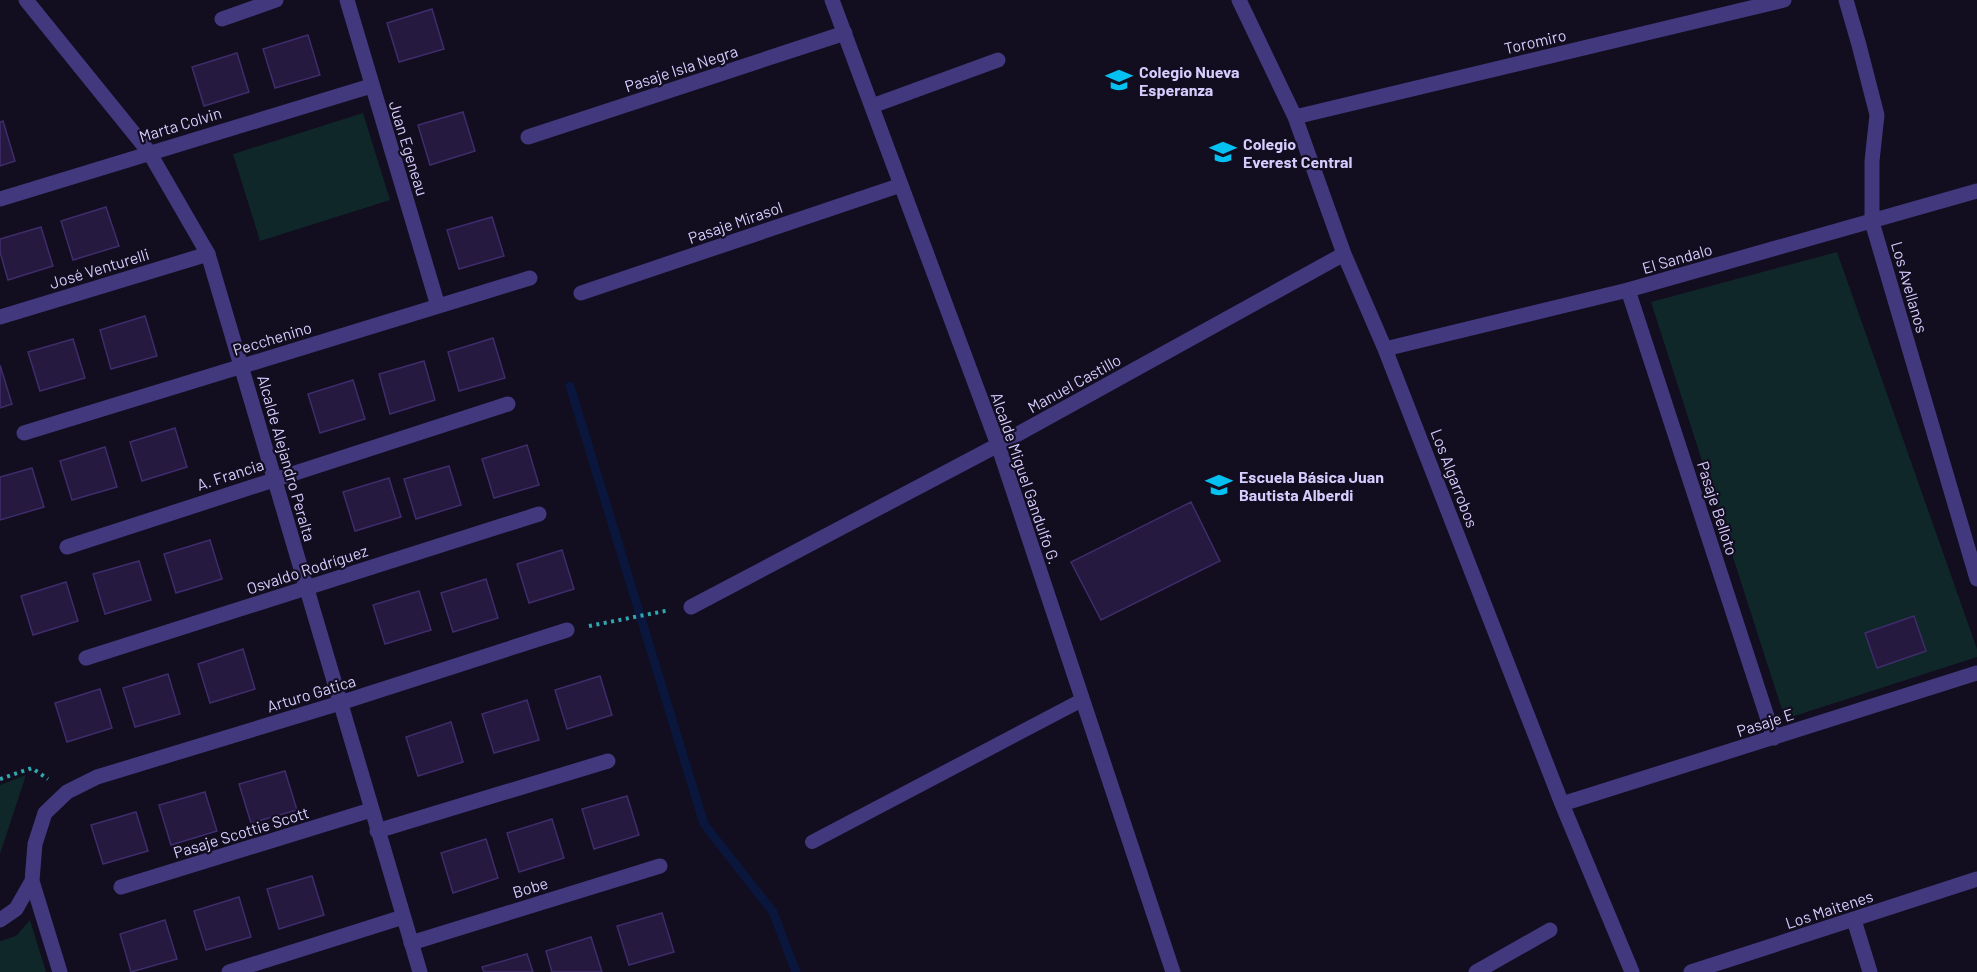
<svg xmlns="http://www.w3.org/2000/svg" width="1977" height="972" font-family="Barlow,sans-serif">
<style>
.green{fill:#102729}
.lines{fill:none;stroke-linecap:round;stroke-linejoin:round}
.stream{stroke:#0a163b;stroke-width:9}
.building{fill:#251940;stroke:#3f2c6b;stroke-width:1.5}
.path{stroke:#2fa9af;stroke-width:4;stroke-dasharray:3 4.5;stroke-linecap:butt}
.service{stroke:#42387e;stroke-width:14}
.minor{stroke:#42387e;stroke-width:15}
.tertiary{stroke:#42387e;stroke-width:15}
.labels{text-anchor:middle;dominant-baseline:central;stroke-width:4.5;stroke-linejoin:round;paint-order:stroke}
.street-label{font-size:16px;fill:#d7ccfe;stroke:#120d1f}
.poi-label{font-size:16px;font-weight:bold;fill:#d7ccfe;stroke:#120d1f;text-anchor:start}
</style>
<rect width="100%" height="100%" fill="#120d1f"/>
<!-- green -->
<path class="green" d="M363,113L390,200L260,241L233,154Z
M1837,252L1977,649V657L1785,719L1651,302Z
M26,775L0,854V785Z
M30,920L46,972H0V941L16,936Z"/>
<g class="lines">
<!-- stream -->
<path class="stream" d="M570,386L704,824L773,912L796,972"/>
</g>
<!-- building -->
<path class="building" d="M432,9L444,49L399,62L387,23Z
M308,35L320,75L275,88L263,49Z
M237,53L249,92L204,106L192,67Z
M463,112L475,151L430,165L418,125Z
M3,121L15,161L0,166V122Z
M106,207L119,246L73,260L61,221Z
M492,217L504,256L459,269L447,230Z
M41,227L53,266L8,280L0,252V239Z
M145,316L157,356L111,369L100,330Z
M493,338L505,378L459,391L448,352Z
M73,339L85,378L40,391L28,352Z
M424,361L435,400L390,414L379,374Z
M0,365L12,404L0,408Z
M353,380L365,419L320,433L308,394Z
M175,428L187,467L142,481L130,442Z
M527,445L539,485L494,498L482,459Z
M105,447L117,487L72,500L60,461Z
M449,466L461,505L416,519L404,479Z
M32,468L44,507L0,520V477Z
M389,478L401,517L355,531L343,492Z
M1191,502L1220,561L1101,620L1071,562Z
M210,540L222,579L176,593L164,554Z
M562,550L574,589L529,603L517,564Z
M139,561L151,600L105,614L93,574Z
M486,579L498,618L453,632L441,593Z
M66,582L78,621L33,635L21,596Z
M419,591L431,630L385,644L373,605Z
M1914,616L1926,651L1877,668L1865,633Z
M243,649L255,689L210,703L198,664Z
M168,674L180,714L135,727L123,688Z
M600,676L612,715L567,729L555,690Z
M100,689L112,728L67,742L55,703Z
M527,700L539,740L494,753L482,714Z
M451,722L463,762L418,776L406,737Z
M285,771L297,810L251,823L239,784Z
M205,792L217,831L171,845L159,805Z
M627,796L639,835L594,849L582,809Z
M136,812L148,851L103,864L91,825Z
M552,819L564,858L519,872L507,833Z
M486,839L498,878L453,893L441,853Z
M312,876L324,915L279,929L267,889Z
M239,897L251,937L206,950L194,911Z
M662,913L674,952L629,965L617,926Z
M165,920L177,959L131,972L120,934Z
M591,937L602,972H552L546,951Z
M527,954L533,972H484L482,967Z"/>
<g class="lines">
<!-- path -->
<path class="path" d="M589,626L670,610
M0,779L32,768L48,779"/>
<!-- service -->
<path class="service" d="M812,842L1082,700"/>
<!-- minor -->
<path class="minor" d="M347,0L438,306
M832,0L998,445L1173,972
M1239,0L1295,117L1344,254L1385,349L1562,804L1632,972
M1846,0L1859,45L1877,115L1872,161V222L1977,579
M222,19L276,0
M872,106L998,60
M1295,117L1784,0
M528,137L845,33
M0,199L371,86
M1628,290L1774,738
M581,293L901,185
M0,317L208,254
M1385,349L1628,290L1977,191
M24,433L530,278
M67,547L508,404
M691,607L998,445L1344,254
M86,658L539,514
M1562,804L1977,673
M377,831L608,761
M32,881L60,972
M121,887L371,810
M0,920L16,909L32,881L35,844L45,813L67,792L97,777L340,703L567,630
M1854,920L1870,972
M411,943L660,866
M229,972L403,917
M1476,972L1550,930
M1691,972L1977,879"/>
<!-- tertiary -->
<path class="tertiary" d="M26,0L149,152L208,254L420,972"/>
</g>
<!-- icons -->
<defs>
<g id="school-bare" transform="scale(2.07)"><path d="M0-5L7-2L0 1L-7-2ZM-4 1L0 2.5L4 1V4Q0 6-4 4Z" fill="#04c1f2" stroke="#120d1f" stroke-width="2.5" paint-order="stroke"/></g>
</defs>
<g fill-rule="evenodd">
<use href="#school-bare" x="1119" y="80"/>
<use href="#school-bare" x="1223" y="152"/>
<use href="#school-bare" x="1219" y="485"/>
</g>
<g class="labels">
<!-- street labels -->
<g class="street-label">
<text transform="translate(1535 41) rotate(-13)">Toromiro</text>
<text transform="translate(681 68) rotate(-18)">Pasaje Isla Negra</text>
<text transform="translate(180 124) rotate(-17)">Marta Colvin</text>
<text transform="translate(409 148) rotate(73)">Juan Egeneau</text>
<text transform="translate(735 222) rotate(-19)">Pasaje Mirasol</text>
<text transform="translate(1677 258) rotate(-16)">El Sandalo</text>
<text transform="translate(99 268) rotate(-17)">José Venturelli</text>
<text transform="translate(1910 287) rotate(74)">Los Avellanos</text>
<text transform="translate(272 338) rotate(-17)">Pecchenino</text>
<text transform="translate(1074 383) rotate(-29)">Manuel Castillo</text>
<text transform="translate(287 458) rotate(74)">Alcalde Alejandro Peralta</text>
<text transform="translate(230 474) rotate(-18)">A. Francia</text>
<text transform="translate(1026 478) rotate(71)">Alcalde Miguel Gandulfo G.</text>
<text transform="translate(1455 478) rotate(69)">Los Algarrobos</text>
<text transform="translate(1718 508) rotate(72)">Pasaje Belloto</text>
<text transform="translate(307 569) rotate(-18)">Osvaldo Rodríguez</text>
<text transform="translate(311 693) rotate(-17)">Arturo Gatica</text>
<text transform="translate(1765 722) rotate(-18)">Pasaje E</text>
<text transform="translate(241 832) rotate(-17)">Pasaje Scottie Scott</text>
<text transform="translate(530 887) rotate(-17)">Bobe</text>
<text transform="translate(1829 909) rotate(-18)">Los Maitenes</text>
</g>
<!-- poi labels -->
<g class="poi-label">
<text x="1139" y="71">Colegio Nueva<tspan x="1139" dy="18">Esperanza</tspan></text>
<text x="1243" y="143">Colegio<tspan x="1243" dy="18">Everest Central</tspan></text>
<text x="1239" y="476">Escuela Básica Juan<tspan x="1239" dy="18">Bautista Alberdi</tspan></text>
</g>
</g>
</svg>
